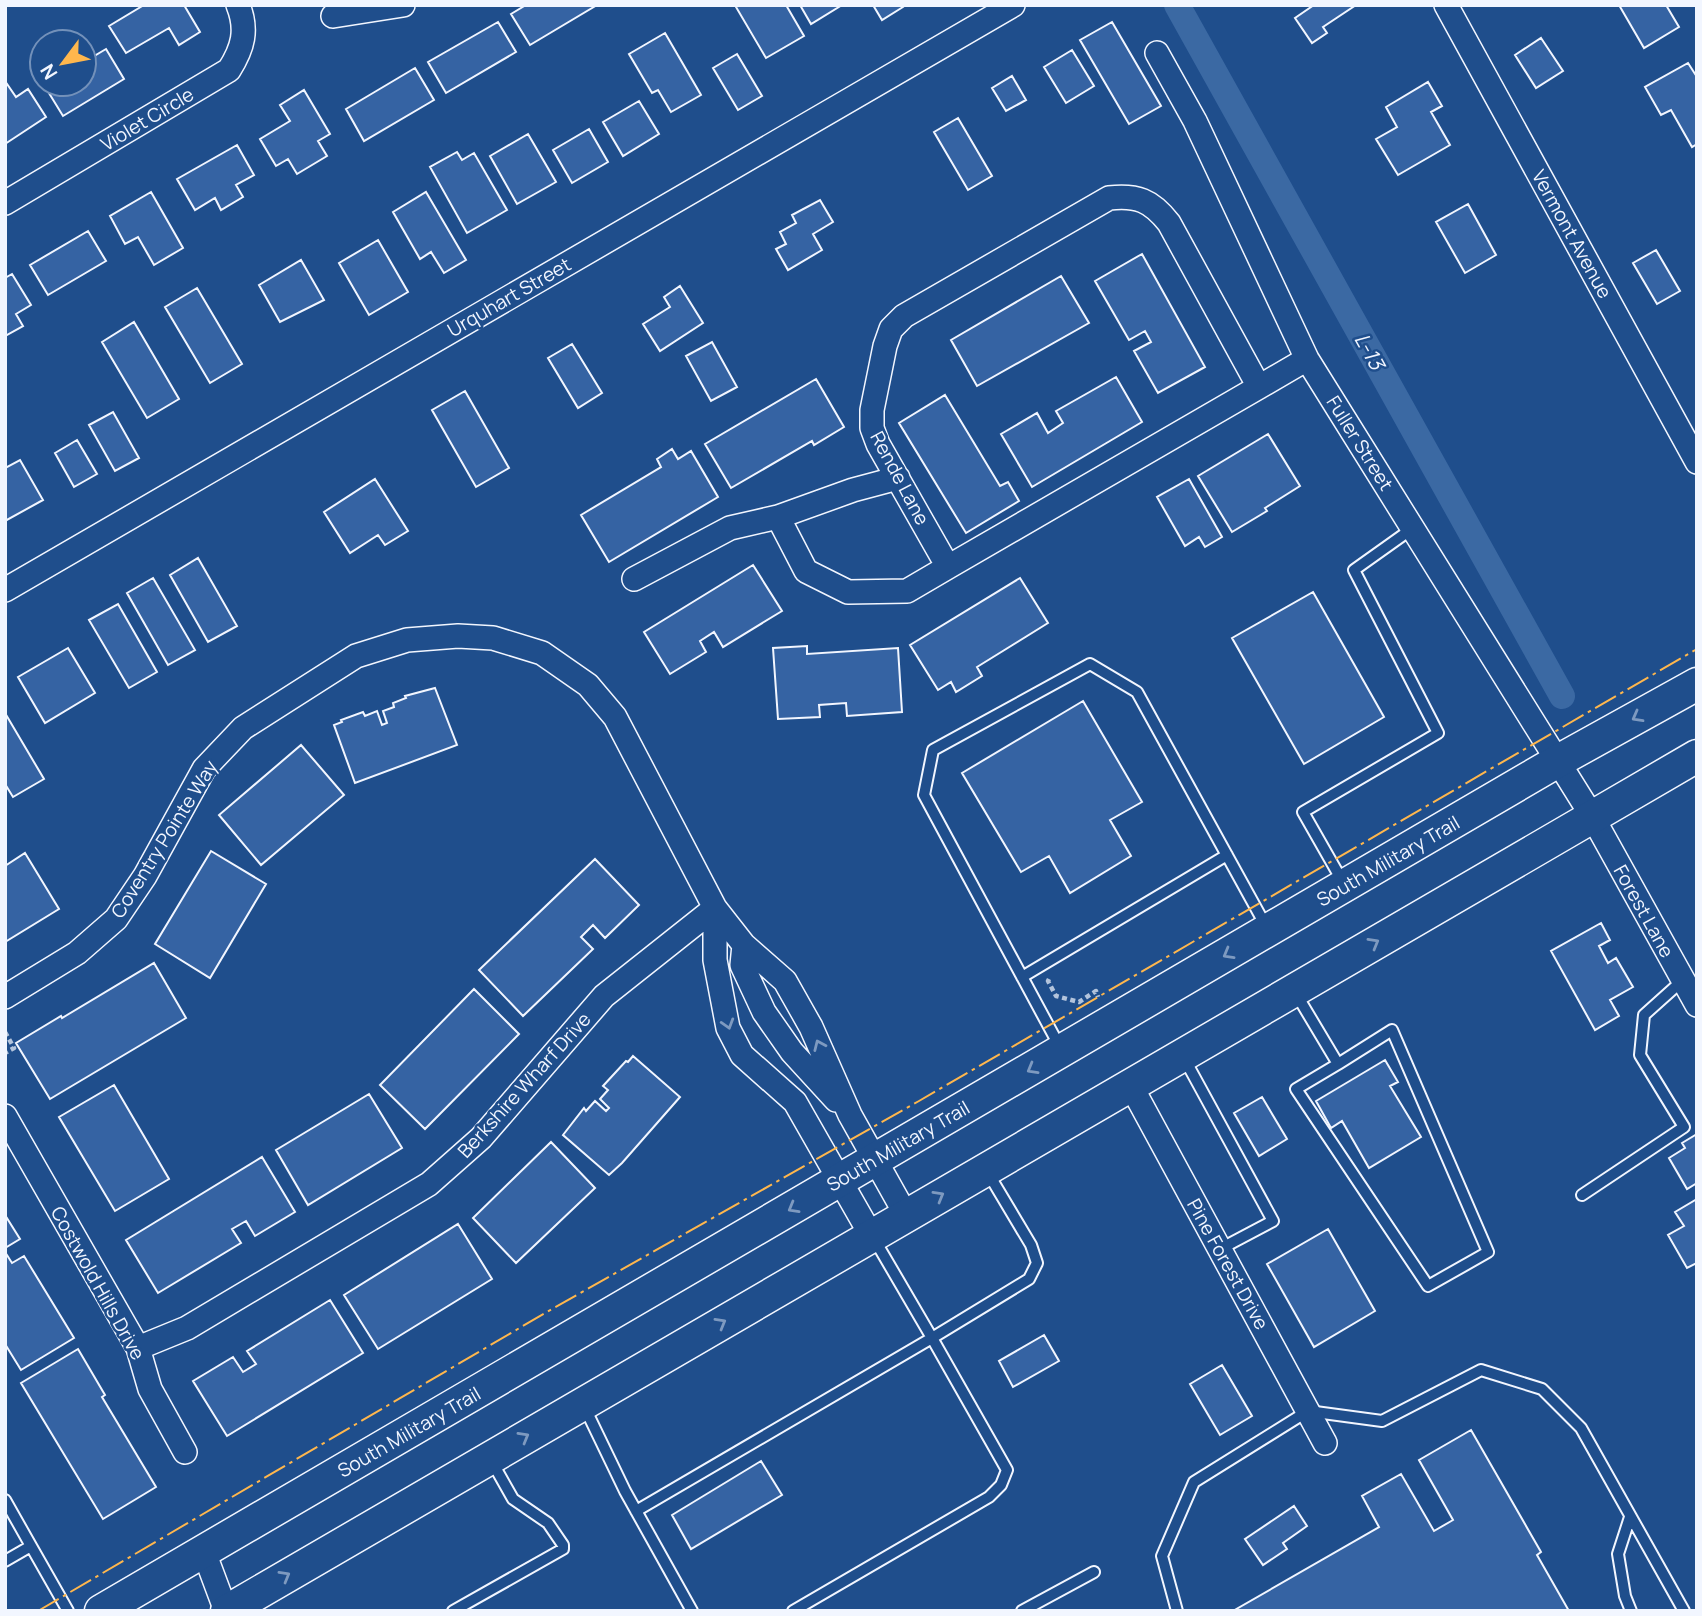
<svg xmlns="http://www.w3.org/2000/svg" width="1702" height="1616" font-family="Manrope,sans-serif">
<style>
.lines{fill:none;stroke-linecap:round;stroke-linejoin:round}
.canal{stroke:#3b69a3;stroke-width:26}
.building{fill:#3563a3;stroke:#f2f6ff;stroke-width:2}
.service-casing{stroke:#f2f6ff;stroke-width:14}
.minor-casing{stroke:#f2f6ff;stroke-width:26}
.secondary-casing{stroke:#f2f6ff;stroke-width:35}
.path{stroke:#b3c4dc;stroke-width:4.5;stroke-dasharray:5 3.5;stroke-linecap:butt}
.service{stroke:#1f4e8c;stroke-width:10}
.minor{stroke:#1f4e8c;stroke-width:23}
.secondary{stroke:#1f4e8c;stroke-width:32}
.power{stroke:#ffb74d;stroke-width:2;stroke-dasharray:24 5 3.5 5;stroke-linecap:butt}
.oneway{stroke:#7e9ac0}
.labels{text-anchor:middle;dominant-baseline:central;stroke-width:5;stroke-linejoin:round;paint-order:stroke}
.street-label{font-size:19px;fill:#f2f6ff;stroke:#1f4e8c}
.water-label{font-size:21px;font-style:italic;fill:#f2f6ff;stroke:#1f4e8c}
</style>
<rect width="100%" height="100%" fill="#1f4e8c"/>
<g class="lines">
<!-- canal -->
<path class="canal" d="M1177,5L1562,696"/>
</g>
<!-- building -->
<path class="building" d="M144,5H184L200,32L179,45L169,28L126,53L109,26Z
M526,5H597L530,45L511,14Z
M740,5H786L804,36L766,58L736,7Z
M800,5H842L811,24Z
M873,5H902L903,7L882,20Z
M1314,5H1356L1323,27L1327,33L1312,43L1295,18Z
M1619,5H1666L1679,27L1644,48Z
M498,22L516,52L446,93L428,62Z
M1112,22L1161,106L1129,124L1080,40Z
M665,33L701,95L671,112L658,90L652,93L629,54Z
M1541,38L1563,71L1536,88L1515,55Z
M106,49L124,79L63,116L44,85L84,84V50L89,59Z
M1072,50L1094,86L1066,103L1044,67Z
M737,54L762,96L738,110L713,68Z
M1688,63L1697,77V144L1692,147L1671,110L1661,115L1645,87Z
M415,68L434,100L364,141L346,109Z
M1012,76L1026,100L1006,111L992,88Z
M5,81L16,97L28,89L46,117L5,144Z
M1428,82L1442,106L1431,112L1450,145L1398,175L1376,139L1397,127L1386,107Z
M304,90L330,134L318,141L327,156L297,174L288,159L276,166L260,139L290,121L280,105Z
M639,101L659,134L623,156L603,122Z
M958,118L992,176L968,190L934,132Z
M589,129L608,162L572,183L553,150Z
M528,134L556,182L517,204L490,156Z
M237,145L254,175L236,185L243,197L221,210L215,198L195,210L177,179Z
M457,152L462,160L474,153L507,210L467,233L430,167Z
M151,192L183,248L154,265L138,237L125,244L110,216Z
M426,192L466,260L444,273L431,252L420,259L393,212Z
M820,200L833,222L813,234L822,250L788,270L776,249L786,244L780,232L796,223L792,215Z
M1468,204L1496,255L1465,273L1436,222Z
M88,231L106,261L48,295L30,265Z
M378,240L408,292L369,315L339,263Z
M1656,250L1680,291L1657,304L1633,263Z
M1142,254L1205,367L1158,393L1134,351L1151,342L1145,331L1129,340L1095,281Z
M301,260L324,300L280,322L259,285Z
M12,274L31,305L16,314L23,326L5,336V278Z
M1061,276L1089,323L977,386L951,340Z
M680,286L703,323L660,351L643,324L670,307L664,297Z
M197,288L242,364L210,383L165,307Z
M134,322L179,399L147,418L102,342Z
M712,342L737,387L711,401L686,356Z
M572,344L602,393L578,408L548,358Z
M1116,377L1142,422L1032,487L1001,434L1037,413L1048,433L1063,423L1056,411Z
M816,379L844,427L814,445L812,441L731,488L705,444Z
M465,391L509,468L476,487L432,410Z
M945,395L1000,486L1008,482L1019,501L966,533L899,423Z
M113,412L139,458L115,471L89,425Z
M1268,434L1300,486L1265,508L1267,511L1232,532L1198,476Z
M77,440L97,474L74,487L55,453Z
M672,449L678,459L691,451L718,497L609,562L581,515L661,467L657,459Z
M20,460L43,500L5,521V468Z
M375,479L408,531L385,545L378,535L350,553L324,512Z
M1189,479L1222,537L1205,547L1199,537L1185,546L1157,497Z
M198,558L237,626L208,642L170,575Z
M753,565L782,611L723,647L714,632L700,641L706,652L670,674L644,632Z
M153,578L195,650L168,665L127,593Z
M1020,578L1048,623L977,667L982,676L956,692L951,682L938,690L910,645Z
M1313,592L1384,717L1304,764L1232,638Z
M118,604L157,672L129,688L89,620Z
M807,646V654L898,648L902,712L847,716L846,703L819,705L820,717L778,719L773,648Z
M68,648L95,693L45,723L18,677Z
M435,688L457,745L355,783L334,725L342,722L341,720L363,712L365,716L377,711L382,725L387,723L383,711L394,707L393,703L406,698L405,696Z
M1083,701L1142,802L1110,820L1131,856L1070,893L1049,856L1021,872L962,773Z
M5,713L44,779L13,797L5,784Z
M301,745L344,795L261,865L219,815Z
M211,851L266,884L210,978L155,944Z
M25,853L59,909L5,942V866Z
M595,859L639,905L605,938L593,925L581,937L593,949L523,1016L479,970Z
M1601,923L1610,940L1599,946L1608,963L1616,958L1633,987L1610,1000L1619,1016L1595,1030L1551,951Z
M154,963L186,1018L50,1099L16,1043L61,1016L62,1018Z
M474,989L519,1034L425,1129L380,1085Z
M633,1056L680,1097L622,1163L609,1175L563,1135L584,1108L586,1111L595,1101L606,1111L609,1108L600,1099L608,1090L603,1086L626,1061L628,1062Z
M1385,1060L1398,1082L1390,1086L1421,1137L1369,1168L1342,1121L1331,1128L1316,1101Z
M114,1085L169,1179L115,1211L59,1117Z
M369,1094L402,1148L308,1205L276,1150Z
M1262,1097L1287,1139L1259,1156L1234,1113Z
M1697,1134V1183L1687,1189L1669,1158L1685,1148L1682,1143Z
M551,1142L595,1188L516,1263L473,1218Z
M262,1157L295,1212L255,1236L246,1221L232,1229L241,1243L158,1293L126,1240Z
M1697,1199V1263L1687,1268L1668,1235L1684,1226L1675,1212Z
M5,1215L20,1239L5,1248Z
M458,1224L492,1279L378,1349L344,1295Z
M1328,1229L1375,1311L1314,1347L1267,1264Z
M5,1252L12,1263L24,1256L74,1338L21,1370L5,1344Z
M330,1300L363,1353L227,1436L193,1381L233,1357L243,1372L256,1364L247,1351Z
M1044,1335L1059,1361L1013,1387L999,1361Z
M78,1349L105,1395L102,1397L156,1487L103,1519L21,1383Z
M1222,1365L1252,1416L1220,1435L1190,1384Z
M1471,1430L1541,1552L1537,1555L1569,1611H1233L1379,1527L1362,1496L1401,1474L1434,1531L1453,1520L1419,1460Z
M761,1461L782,1495L691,1549L672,1515Z
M1294,1506L1307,1526L1283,1543L1287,1549L1263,1565L1245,1539Z"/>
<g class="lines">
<!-- service casing -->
<g class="service-casing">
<path id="service" d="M1344,884L1303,812L1438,733L1354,570L1413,528
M1022,977L1227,855
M1295,992L1338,1064L1296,1089L1428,1286L1488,1252L1392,1030L1338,1064
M1061,1049L924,795L933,750L1090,664L1137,692L1267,928
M1184,1058L1273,1221L1220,1249
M1582,1195L1684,1127L1640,1055L1644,1015L1683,980
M873,1237L932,1338L1029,1279L1037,1263L1031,1245L988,1173
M584,1406L625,1491L692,1611
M5,1500L31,1546
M636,1511L932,1338L1007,1470L1001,1485L989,1497L793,1611
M1630,1517L1618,1554L1625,1596L1631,1611
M5,1561L31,1546L68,1611
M453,1611L563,1549V1545L548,1523L513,1499L491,1460
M1022,1611L1094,1572
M1177,1611L1162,1556L1194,1482L1308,1411L1382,1421L1481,1370L1542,1389L1581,1428L1684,1611"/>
</g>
<!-- minor casing -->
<g class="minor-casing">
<path id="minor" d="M1446,5L1697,462
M333,16L403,5
M1157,53L1195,121L1307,359L1592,816L1697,1005
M5,203L229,70C243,48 248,30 238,5
M1259,387L1169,223C1151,200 1137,195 1109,198L904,316L891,329L885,346L872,410V428L878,444L948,567L1259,387L1307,359
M778,517L806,571L848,592L907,591L948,567
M634,579L730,528L778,517L853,490L898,478
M5,590L1013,5
M715,908V960L728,1028L742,1055L795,1102L871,1235
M744,945L742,965L764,1012L792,1052L836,1100
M5,997L77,953L116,919L145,876L204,769L243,728L356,656L407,640L458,636L493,638L542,653L588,685L615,717L715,908L744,945L785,981L811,1027L850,1115L906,1215
M1130,1084L1325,1443
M5,1116L138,1348L150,1389L185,1452
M138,1348L187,1328L429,1184L481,1138L604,996L715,908
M204,1552L226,1611"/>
</g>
<!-- secondary casing -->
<g class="secondary-casing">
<path id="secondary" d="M101,1611L1558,761L1697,684
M227,1611L1697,756"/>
</g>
<!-- path -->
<path class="path" d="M1049,979L1048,981L1056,996L1079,1002L1096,991L1098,997
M5,1032L14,1048L5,1053"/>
<!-- service -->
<use href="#service" class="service"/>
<!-- minor -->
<use href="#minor" class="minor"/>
<!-- secondary -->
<use href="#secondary" class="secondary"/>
<!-- power -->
<path class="power" d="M38,1611L545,1313L919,1101L1697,649"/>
</g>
<!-- one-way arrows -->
<defs><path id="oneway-chevron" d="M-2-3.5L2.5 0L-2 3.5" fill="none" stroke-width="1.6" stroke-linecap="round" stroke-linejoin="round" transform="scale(1.75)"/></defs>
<g class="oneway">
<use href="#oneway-chevron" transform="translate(1637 717) rotate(151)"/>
<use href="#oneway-chevron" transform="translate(1374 943) rotate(-30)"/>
<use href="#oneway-chevron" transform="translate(1228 954) rotate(150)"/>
<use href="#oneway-chevron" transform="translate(728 1024) rotate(73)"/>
<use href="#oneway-chevron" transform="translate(819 1045) rotate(-114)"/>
<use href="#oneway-chevron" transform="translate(1032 1069) rotate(150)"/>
<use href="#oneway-chevron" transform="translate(939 1196) rotate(-30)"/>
<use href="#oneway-chevron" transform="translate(793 1208) rotate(150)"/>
<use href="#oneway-chevron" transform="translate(721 1323) rotate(-30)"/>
<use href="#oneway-chevron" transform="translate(524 1437) rotate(-30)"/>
<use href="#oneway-chevron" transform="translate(285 1576) rotate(-30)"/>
</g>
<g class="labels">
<!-- street labels -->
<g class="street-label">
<text transform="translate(147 119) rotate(-31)">Violet Circle</text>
<text transform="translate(1572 234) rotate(61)">Vermont Avenue</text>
<text transform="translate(509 297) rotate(-30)">Urquhart Street</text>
<text transform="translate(1360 443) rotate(58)">Fuller Street</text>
<text transform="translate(900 478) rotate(62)">Rende Lane</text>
<text transform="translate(164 839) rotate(-58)">Coventry Pointe Way</text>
<text transform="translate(1388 861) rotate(-30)">South Military Trail</text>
<text transform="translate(1644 911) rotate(61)">Forest Lane</text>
<text transform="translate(524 1085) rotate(-48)">Berkshire Wharf Drive</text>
<text transform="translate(898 1146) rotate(-30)">South Military Trail</text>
<text transform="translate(1228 1264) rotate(61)">Pine Forest Drive</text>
<text transform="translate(98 1283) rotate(61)">Costwold Hills Drive</text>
<text transform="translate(409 1432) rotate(-30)">South Military Trail</text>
</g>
<!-- water labels -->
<g class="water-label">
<text transform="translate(1370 351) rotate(61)">L-13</text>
</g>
</g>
<!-- border -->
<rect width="1702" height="1616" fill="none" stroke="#f2f6ff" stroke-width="14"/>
<!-- north arrow -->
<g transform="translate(63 63) rotate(238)"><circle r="33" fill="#1f4e8c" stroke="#7391ba" stroke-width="2"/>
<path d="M0-5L12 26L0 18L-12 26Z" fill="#ffb74d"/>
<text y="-10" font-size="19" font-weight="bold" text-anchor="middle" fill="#f2f6ff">N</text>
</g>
</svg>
